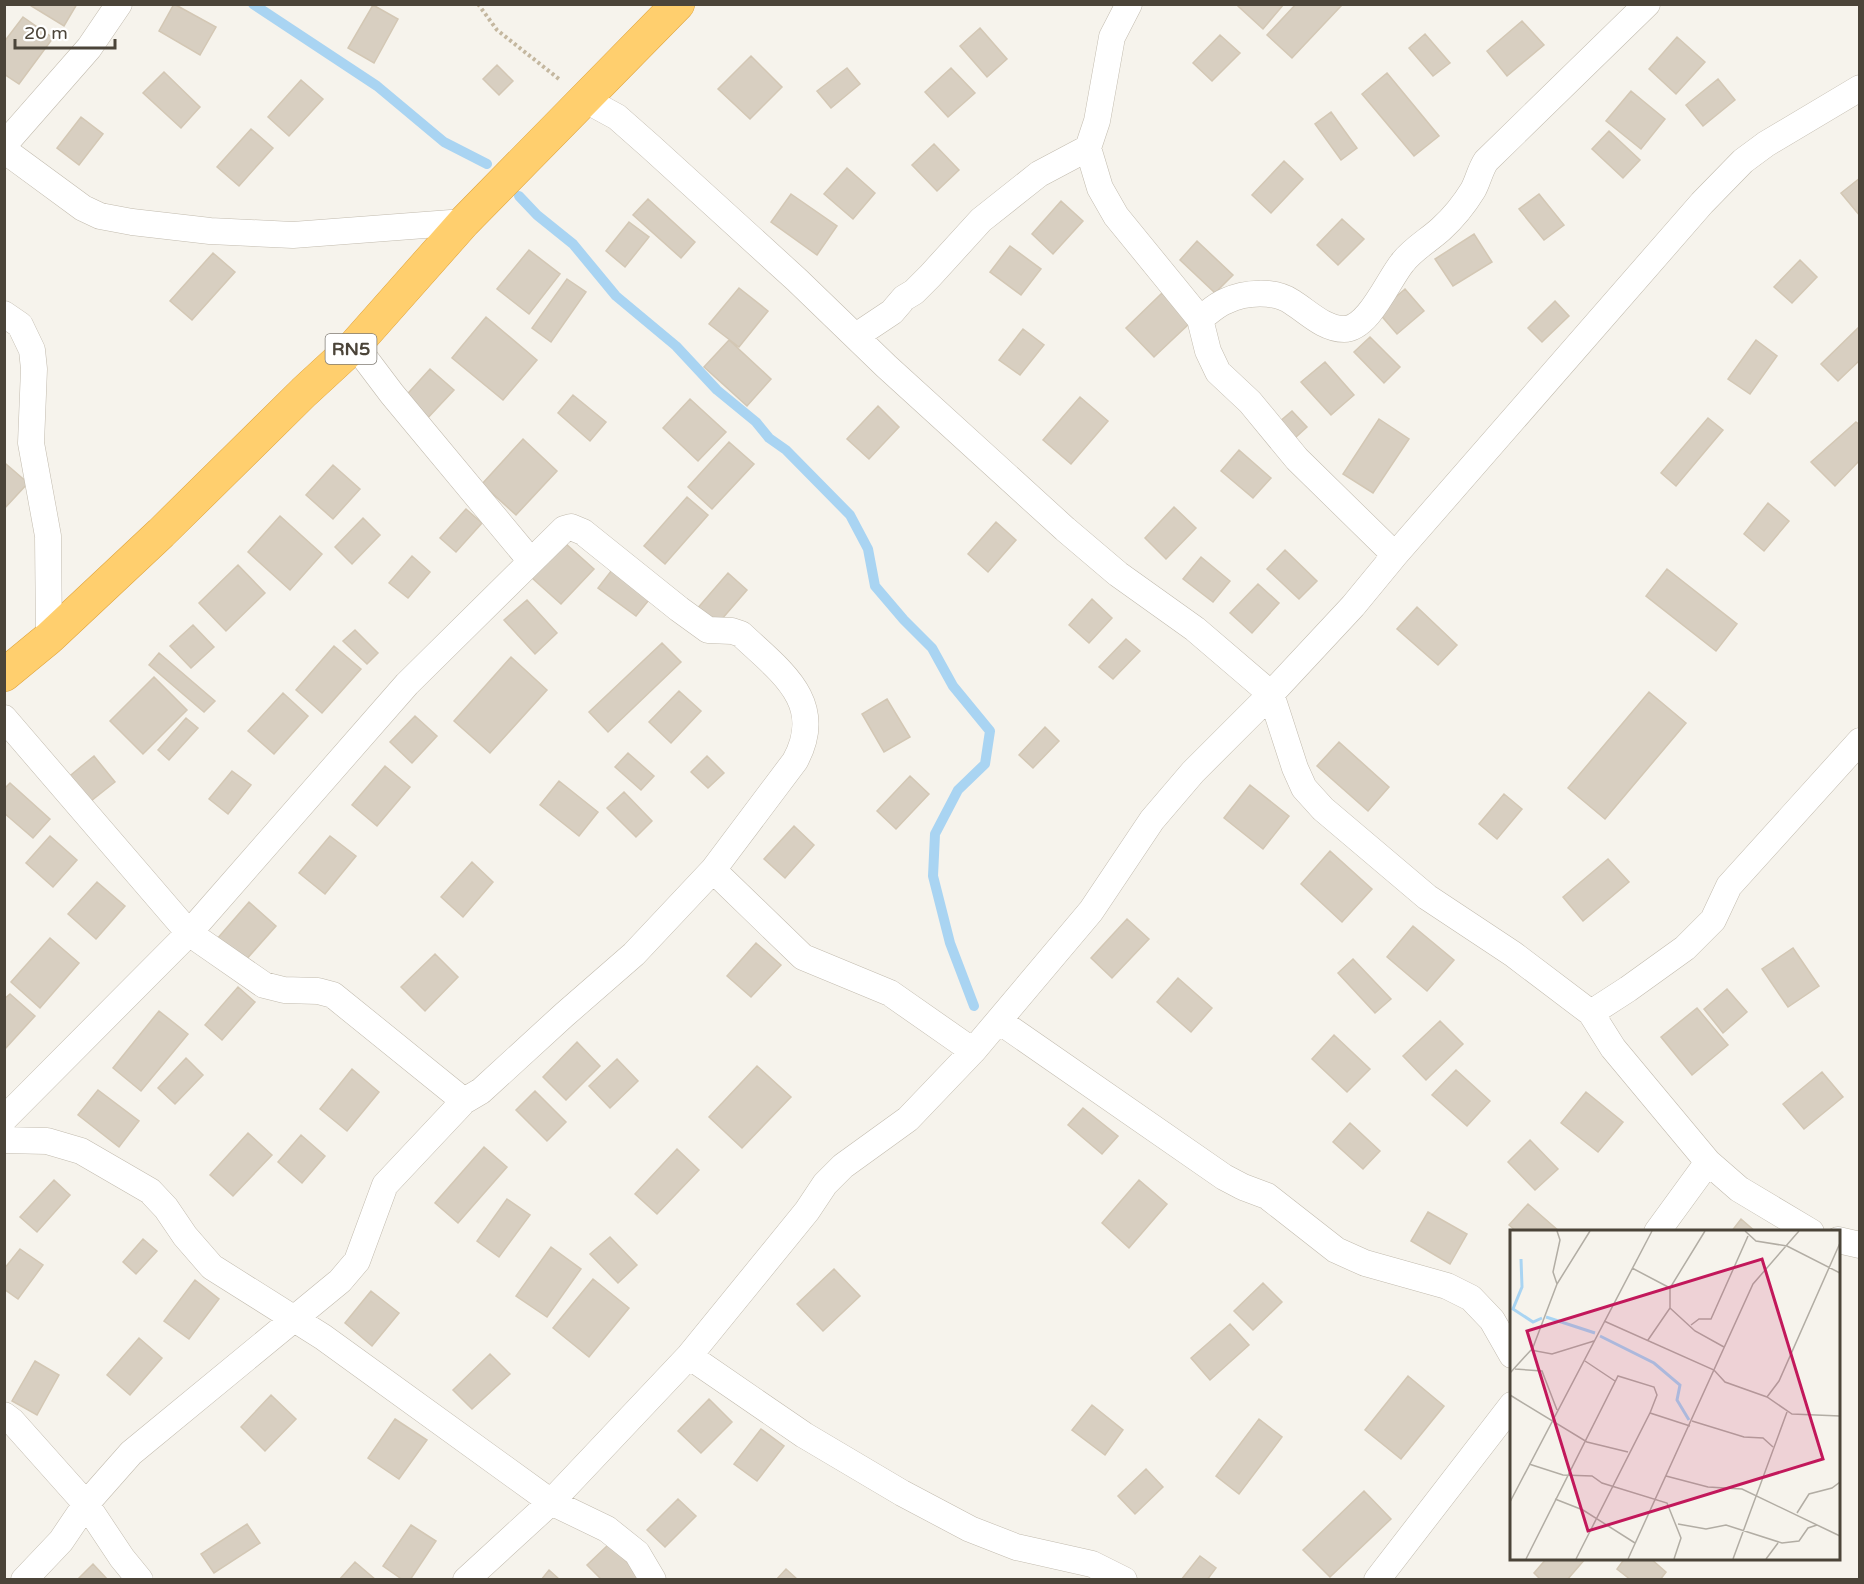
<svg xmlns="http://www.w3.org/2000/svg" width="1864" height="1584" font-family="'Varela Round',sans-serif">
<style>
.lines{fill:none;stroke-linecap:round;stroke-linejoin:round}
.stream{stroke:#a9d4f2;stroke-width:10}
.building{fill:#d8cfc1;stroke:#d3c7b4;stroke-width:1.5}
.street-casing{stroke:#c2bbae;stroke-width:27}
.highway-casing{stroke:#e0a43c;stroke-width:34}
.path{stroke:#c4b79f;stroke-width:4;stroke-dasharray:3 3;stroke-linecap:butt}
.street{stroke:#fff;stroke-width:26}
.highway{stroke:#ffcf6e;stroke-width:33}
.labels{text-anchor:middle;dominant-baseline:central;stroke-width:4.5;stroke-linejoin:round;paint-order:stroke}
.shield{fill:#fff;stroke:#817c74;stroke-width:1.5}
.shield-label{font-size:18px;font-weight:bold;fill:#4b4439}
.inset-river{fill:none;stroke:#a9d4f2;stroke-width:3}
.inset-road{fill:none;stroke:#b2ada4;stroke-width:1.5}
.view{fill:#c2185b;fill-opacity:0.15;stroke:#c2185b;stroke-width:3}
.inset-edge{fill:none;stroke:#4b4439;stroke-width:3}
</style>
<rect width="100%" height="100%" fill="#f6f3ec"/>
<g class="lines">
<!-- stream -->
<path class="stream" d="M253,4L377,86L444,142L487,164
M519,196L537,215L573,244L616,296L676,346L717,390L756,422L769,438L786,450L850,515L868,549L875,586L904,620L932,648L953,686L990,731L985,764L958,790L935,834L933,876L950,943L974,1006"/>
</g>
<!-- building -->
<path class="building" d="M28,4H77L64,26Z
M174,4L216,27L200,55L159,31Z
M1239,4H1284L1263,29L1238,6Z
M1296,4H1339L1341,6L1292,58L1267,35Z
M373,5L398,19L374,63L348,48Z
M23,17L53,38L19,84L4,74V42Z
M1522,21L1544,45L1507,76L1487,51Z
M980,28L1007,59L987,77L960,46Z
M1425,34L1450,63L1433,76L1409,48Z
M1220,35L1240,53L1212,81L1193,63Z
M1677,37L1705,62L1676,94L1649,69Z
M751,56L782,87L750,119L718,89Z
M497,65L513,81L499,95L483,79Z
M847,68L860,84L831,108L817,91Z
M951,68L975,93L948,117L925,92Z
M164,72L200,107L181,128L143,93Z
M1387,73L1439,136L1414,156L1362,94Z
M1718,79L1735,100L1703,126L1686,105Z
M301,80L323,99L289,136L268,117Z
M1631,91L1665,119L1641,149L1606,121Z
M1331,112L1357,148L1341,160L1315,124Z
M81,117L103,134L79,165L57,148Z
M251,129L273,148L239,186L217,167Z
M1609,131L1640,160L1623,178L1592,149Z
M934,144L959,170L937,191L912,165Z
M1284,161L1303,179L1271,213L1252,195Z
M847,168L875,193L853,219L824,194Z
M1860,178V216L1841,193Z
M791,194L837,226L817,255L771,222Z
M1539,194L1564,225L1544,240L1519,209Z
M648,199L695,242L681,258L633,215Z
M1061,201L1083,221L1053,254L1032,234Z
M1342,219L1364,239L1338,265L1317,245Z
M629,222L649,237L625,267L606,251Z
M1474,234L1492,262L1453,286L1435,259Z
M1197,241L1233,275L1215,293L1180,260Z
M1010,246L1041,269L1021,295L990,272Z
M529,250L560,274L529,314L497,289Z
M213,253L235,272L192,320L170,301Z
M1800,260L1817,277L1792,303L1774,287Z
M567,279L586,292L551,342L532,328Z
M739,288L768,311L739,347L709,324Z
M1405,289L1424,311L1397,334L1378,312Z
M1162,293L1191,322L1154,357L1126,328Z
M1555,301L1569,316L1542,342L1528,328Z
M486,317L537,360L503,400L452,358Z
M1859,327L1860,360L1838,381L1821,364Z
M1023,329L1044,345L1020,375L999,360Z
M1370,337L1400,367L1384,383L1354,352Z
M729,340L771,379L747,406L704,367Z
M1756,340L1777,356L1750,394L1728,379Z
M1325,362L1354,395L1331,415L1301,382Z
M430,369L454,390L424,422L401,401Z
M573,395L606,422L590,441L558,413Z
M1080,397L1108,421L1071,464L1043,440Z
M690,399L726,432L698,461L663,428Z
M878,406L899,427L869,459L847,439Z
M1292,411L1307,427L1295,438L1279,422Z
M1708,418L1723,430L1676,486L1661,473Z
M1379,419L1409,439L1373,493L1343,474Z
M1856,422L1860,425V460L1835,486L1811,462Z
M523,439L557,471L516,515L482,484Z
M729,442L754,464L712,509L688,487Z
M1239,450L1271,478L1253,498L1221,471Z
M6,464L28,483L4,509V466Z
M333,465L360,489L333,519L306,495Z
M687,497L708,515L665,564L644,546Z
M1768,503L1789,521L1764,551L1744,534Z
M1174,507L1196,528L1166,559L1145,538Z
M466,509L482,523L456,552L440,538Z
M280,516L322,554L290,590L248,552Z
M363,518L380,535L352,564L335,547Z
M996,522L1016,540L988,572L968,554Z
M565,543L594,569L561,604L532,578Z
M1285,550L1317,581L1299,599L1267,569Z
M412,556L430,572L408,598L389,583Z
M1201,557L1230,581L1213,602L1183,579Z
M238,565L265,593L226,631L199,603Z
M615,566L653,595L636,616L598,588Z
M1667,569L1737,624L1716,651L1646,596Z
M728,573L747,590L715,627L696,610Z
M1258,584L1279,603L1252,633L1230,613Z
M1092,599L1112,618L1089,643L1069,625Z
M527,600L557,633L535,654L504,620Z
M1417,607L1457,645L1438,665L1397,629Z
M193,625L214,647L191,668L170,646Z
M355,630L378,653L367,664L343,641Z
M1126,639L1140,651L1113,679L1099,667Z
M662,643L681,662L608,732L589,712Z
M334,646L361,669L322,713L296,690Z
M159,653L215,701L204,712L149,665Z
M511,657L547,690L490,753L454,721Z
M154,677L187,710L143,754L110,721Z
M679,691L701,711L671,743L649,722Z
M1649,692L1686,723L1605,819L1568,788Z
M283,693L308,716L274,754L248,731Z
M887,699L910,737L884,752L862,714Z
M415,716L437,736L412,763L390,742Z
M186,718L198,728L169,760L158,750Z
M1045,727L1059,741L1033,768L1019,755Z
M1339,742L1389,787L1368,811L1317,766Z
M628,753L654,776L641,790L615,767Z
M94,756L115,782L86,805L66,779Z
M707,756L724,773L708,788L691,772Z
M385,766L410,787L377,826L352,805Z
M232,771L251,785L228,814L209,799Z
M910,776L929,794L896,829L877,811Z
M559,781L598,812L579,836L540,805Z
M10,783L50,819L33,838L4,813V789Z
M1250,785L1289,816L1263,849L1224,818Z
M624,792L652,821L636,837L607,808Z
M1504,794L1522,809L1497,839L1479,824Z
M794,826L814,845L785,878L764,859Z
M50,836L77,860L53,887L26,863Z
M330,836L356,856L325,894L299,873Z
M1330,851L1372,889L1342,922L1301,884Z
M1608,859L1629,882L1583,921L1563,897Z
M472,862L493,882L463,917L441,897Z
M97,882L125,906L96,939L68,914Z
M249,902L276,926L244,962L217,939Z
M1127,919L1149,939L1112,978L1091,958Z
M1413,926L1454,960L1427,991L1387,957Z
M50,938L79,963L40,1008L11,982Z
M756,943L781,965L751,997L727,976Z
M1793,948L1819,986L1788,1007L1762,969Z
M435,954L458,977L425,1011L401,987Z
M1353,959L1391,999L1375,1013L1338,973Z
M1178,978L1212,1008L1191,1032L1157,1002Z
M238,987L255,1002L222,1040L205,1025Z
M1727,989L1747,1012L1723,1033L1704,1009Z
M10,994L35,1016L4,1050V999Z
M1697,1008L1728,1045L1692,1075L1661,1037Z
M159,1011L188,1034L141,1091L113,1068Z
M1440,1021L1463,1044L1426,1080L1403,1056Z
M1334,1035L1370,1069L1347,1092L1312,1059Z
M577,1042L600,1066L566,1100L543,1077Z
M186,1058L203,1075L175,1104L158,1088Z
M617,1059L638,1081L610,1108L589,1086Z
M757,1066L791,1097L742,1148L709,1117Z
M352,1069L379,1092L347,1131L320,1109Z
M1456,1070L1490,1101L1467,1126L1432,1095Z
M1822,1072L1843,1097L1804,1129L1783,1104Z
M98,1090L139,1121L119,1147L78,1115Z
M535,1091L566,1122L547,1141L516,1110Z
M1586,1092L1623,1122L1598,1152L1561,1123Z
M1083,1108L1118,1136L1102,1154L1068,1125Z
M1350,1123L1380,1151L1363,1169L1333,1142Z
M248,1133L272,1155L233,1196L210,1175Z
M301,1135L325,1156L302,1183L278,1162Z
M1530,1140L1558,1169L1535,1190L1508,1162Z
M484,1147L507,1167L458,1223L435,1203Z
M677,1149L699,1170L657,1214L635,1194Z
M54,1180L70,1195L37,1232L20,1217Z
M1139,1180L1167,1204L1129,1248L1102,1223Z
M507,1199L530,1215L499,1257L477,1241Z
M1528,1204L1560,1232H1517L1509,1225Z
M1428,1212L1467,1234L1450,1264L1411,1241Z
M1741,1219L1756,1232H1731Z
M610,1237L637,1265L618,1283L590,1254Z
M143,1239L157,1251L136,1274L123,1262Z
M551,1247L581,1269L547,1317L516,1296Z
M20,1249L43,1265L18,1299L4,1289V1269Z
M834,1269L860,1296L823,1331L797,1304Z
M593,1279L629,1308L589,1357L553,1328Z
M195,1280L219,1299L189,1339L164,1321Z
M1263,1283L1282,1302L1253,1330L1234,1311Z
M371,1291L399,1313L372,1346L345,1323Z
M1230,1324L1249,1345L1210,1380L1191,1358Z
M139,1338L162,1358L130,1395L107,1375Z
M490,1354L510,1374L472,1409L453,1390Z
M35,1361L59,1375L37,1415L12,1401Z
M1408,1376L1444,1406L1401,1459L1365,1430Z
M271,1395L296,1419L265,1451L241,1427Z
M709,1399L732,1422L701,1453L678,1431Z
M1092,1405L1123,1430L1105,1455L1072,1430Z
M395,1419L427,1440L399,1479L368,1458Z
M1259,1419L1282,1437L1239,1494L1216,1476Z
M761,1429L784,1446L757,1481L734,1464Z
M1146,1469L1163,1487L1135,1514L1118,1496Z
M1364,1491L1391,1519L1330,1577L1303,1550Z
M678,1499L696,1516L665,1547L647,1530Z
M247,1524L260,1543L214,1573L201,1554Z
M411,1525L436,1541L410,1580H403L383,1566Z
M609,1544L642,1577L639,1580H602L587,1565Z
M1200,1556L1216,1568L1207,1580H1181Z
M1547,1558H1586L1567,1580H1541L1534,1573Z
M1625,1558H1650L1666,1572L1660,1580H1631L1617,1569Z
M355,1562L376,1580H339Z
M93,1564L108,1580H77Z
M786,1569L798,1580H776Z
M549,1570L560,1580H541Z"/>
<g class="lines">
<!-- street casing -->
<g class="street-casing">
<path id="street" d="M584,99L617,117L651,147L797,280L886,366L1065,529L1118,574L1195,629L1271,694L1295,768L1304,788L1323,809L1427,897L1513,954L1591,1013L1613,1048L1708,1162L1739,1189L1811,1232
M4,145L89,48L119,4
M1088,148L1100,188L1116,216L1200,319L1208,351L1218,372L1250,402L1297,459L1395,555
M4,150L83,208L100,216L132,222L210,231L293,235L464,222
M4,314L20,325L32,350L34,369L31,443L48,536L49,638
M1200,319C1208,313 1216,305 1226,301C1245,292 1274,290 1292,302C1308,312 1324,329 1344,329C1369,329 1389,278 1403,262C1413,249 1429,240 1441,229C1452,219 1465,203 1473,190C1478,181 1480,170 1486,161L1647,4
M856,336L892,312L904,298L914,292L930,276L981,220L1039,174L1088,148L1097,121L1112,37L1129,4
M355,345L392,394L530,560
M4,718L189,933L264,985L284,990L318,991L333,995L464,1101
M1591,1013L1628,989L1685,948L1713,920L1729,886L1860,741
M999,1021L1224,1177L1243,1187L1267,1196L1336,1250L1365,1263L1447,1286L1471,1298L1492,1320L1512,1355
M4,1119L189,933L407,684L564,529L571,527L583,532L679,609L708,630L732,631L741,634C780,671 827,702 795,761L713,870
M4,1140L47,1141L81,1151L150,1191L166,1208L185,1236L212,1267L323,1337L551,1502L607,1529L637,1553L653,1580
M1657,1232L1708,1162
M1838,1240L1860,1245
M689,1356L804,1435L902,1493L970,1529L1016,1547L1092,1564L1124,1580
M4,1415L12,1421L86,1504L122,1558L140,1580
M24,1580L61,1541L86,1504L131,1453L340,1281L357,1261L385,1185L464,1101L481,1091L564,1015L634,954L713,870L803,957L890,993L973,1051
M466,1580L551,1502L689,1356L807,1211L825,1184L843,1166L908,1119L973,1051L1091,911L1152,820L1193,772L1271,694L1353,606L1395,555L1702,203L1743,161L1766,144L1860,88
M1377,1580L1512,1405"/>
</g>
<!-- highway casing -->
<g class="highway-casing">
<path id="highway" d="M4,675L49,638L161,533L304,392L355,345L464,222L678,4"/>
</g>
<!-- path -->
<path class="path" d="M478,4L497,30L559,79"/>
<!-- street -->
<use href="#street" class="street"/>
<!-- highway -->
<use href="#highway" class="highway"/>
</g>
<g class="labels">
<!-- shield labels -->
<rect class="shield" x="325.5" y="334" width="51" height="30" rx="4.5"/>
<g class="shield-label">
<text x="351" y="349">RN5</text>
</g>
</g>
<!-- overview -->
<g transform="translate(1510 1230)">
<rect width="330" height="330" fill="#f6f3ec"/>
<path class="inset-river" d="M11,29L12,57L3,79L23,92L32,88M36,87L85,103M90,106L144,133L170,155L167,170L179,190"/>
<path class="inset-road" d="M235,1L246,11L277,16L330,43M122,38L160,58M47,54L80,1M160,78L185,101L214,117M94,91L204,140L215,152L257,167L282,184L330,186M181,95L189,89H201L238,6M138,110L160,78V58L195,1M22,120L47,54L43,42L50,10L47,1M75,131L105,151M5,139L32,141L47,180M0,143L21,120L42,124L84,111M0,165L77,212L118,222M257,167L269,151L330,13M182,191L234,207L253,208L263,217M19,234L53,245L82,246L92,253L157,273L171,308L164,329M156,246L198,257L232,259L330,306M45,269L73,280L125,313M0,272L142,1M287,283L299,264L322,258L330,252M168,294L196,299L216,295L272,313L289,311L298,298L307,295M16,329L108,146L144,157L147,165L140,183M66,329L140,183L180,196M118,329L243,54L289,1M223,329L277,182M256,329L268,313"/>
<path class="view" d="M252,29L313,229L78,301L17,101Z"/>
<rect width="330" height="330" class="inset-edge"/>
</g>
<!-- border -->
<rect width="1864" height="1584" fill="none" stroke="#4b4439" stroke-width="12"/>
<!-- scale -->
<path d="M15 39v9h100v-9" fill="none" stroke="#4b4439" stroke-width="3"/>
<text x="24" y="39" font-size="18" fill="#4b4439" stroke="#ffffff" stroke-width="4.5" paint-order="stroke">20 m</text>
</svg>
